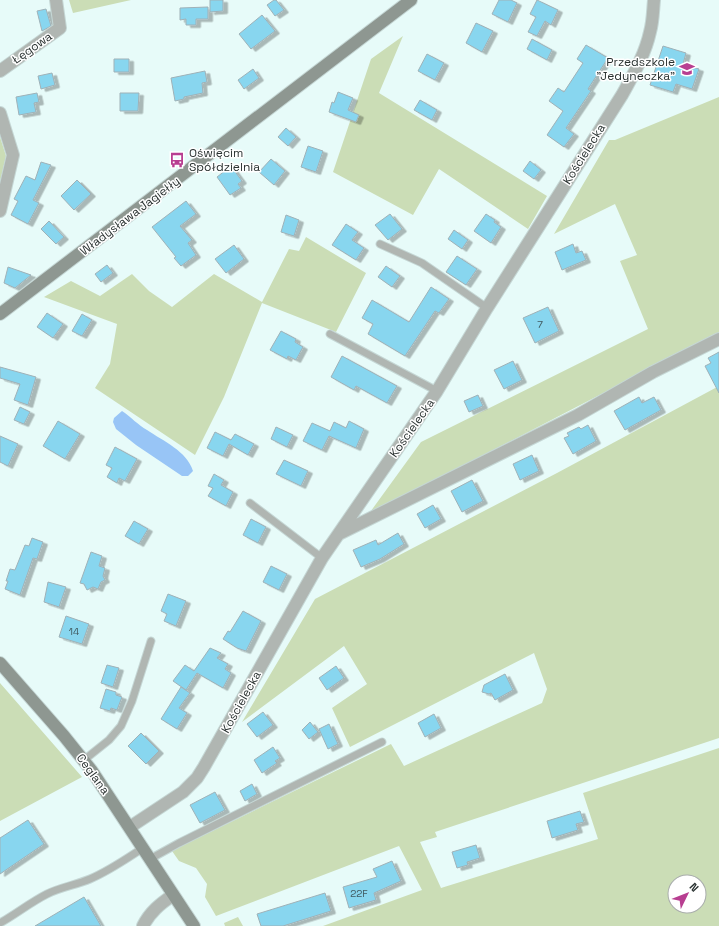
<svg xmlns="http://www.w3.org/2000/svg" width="719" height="926" font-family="'Space Grotesk',sans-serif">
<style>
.green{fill:#cbddb6;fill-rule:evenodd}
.water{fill:#98c5f6}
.building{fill:#88d6ef;stroke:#9fb1b7;filter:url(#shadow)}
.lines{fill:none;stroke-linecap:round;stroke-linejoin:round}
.lane-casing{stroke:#c5d7d5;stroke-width:9}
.street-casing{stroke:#c5d7d5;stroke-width:14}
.secondary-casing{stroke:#c5d7d5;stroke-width:14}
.lane{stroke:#b0b6b2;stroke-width:7}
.street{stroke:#b0b6b2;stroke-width:12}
.secondary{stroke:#8e9791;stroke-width:12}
.labels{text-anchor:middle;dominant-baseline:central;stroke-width:3;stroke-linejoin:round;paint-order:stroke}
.number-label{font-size:10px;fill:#415a60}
.street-label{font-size:12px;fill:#293130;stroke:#fff}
.poi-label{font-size:12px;fill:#293130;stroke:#fff;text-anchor:end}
</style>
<defs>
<filter id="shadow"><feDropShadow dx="4.5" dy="2.5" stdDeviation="0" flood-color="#0004"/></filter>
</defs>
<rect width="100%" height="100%" fill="#e7fbf9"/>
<!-- green -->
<path class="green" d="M69,0H131L73,13Z
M403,36L379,93L547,196L528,229L439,169L413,215L333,172L371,59Z
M719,97V333L368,515L421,442L648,329L620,261L637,255L615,204L554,234L609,140H615Z
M0,137L6,156L0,182Z
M306,237L366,273L336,332L262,303L224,397L195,455L95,388L110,364L117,324L44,297L71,281L100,296L132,274L149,291L172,307L214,274L262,302L289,249L299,251Z
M719,386V738L435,832L437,837L420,842L441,888L598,839L583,793L719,748V926H323L422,890L399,846L216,916L205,897L207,884L196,868L179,861L172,851L175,849L391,744L404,766L542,703L547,689L534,653L350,747L332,708L367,684L344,646L242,722L315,599L557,473ZM675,882H699V906H675Z
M0,683L82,777L0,821Z
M238,917L243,926H225L224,923Z"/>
<!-- water -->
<path class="water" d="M122,411C131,417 138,425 147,430C163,441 187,451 193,471L188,476H182L136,445L116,429L113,422L114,418Z"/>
<!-- building -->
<path class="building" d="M210,0H223V11L210,12Z
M274,0H276L284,10L275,16L267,5Z
M499,0H511L517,3L508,22L492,14Z
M537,0L558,10L551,25L545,21L537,36L528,32L536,17L530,14Z
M208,7V19H196V25H186V19L180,20V8Z
M46,9L51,26L42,31L37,11Z
M262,15L275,31L251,49L239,34Z
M476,23L493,31L482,52L466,43Z
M532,39L552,50L547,60L527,49Z
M586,45L608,58L588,89L591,91L566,128L574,134L564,147L547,135L563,111L549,101L558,88L564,92L583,63L577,59Z
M663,46L686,53L683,64L699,69L692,89L676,84L673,92L650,85Z
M427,54L444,63L435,80L418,71Z
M114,59H129V72H114Z
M253,69L259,78L244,89L238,80Z
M205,71L207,82L202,83L203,93L184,97V99L175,101L171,78Z
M52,73L55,85L41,89L38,76Z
M338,92L353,98L348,110L359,115L356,122L329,112L332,102L334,103Z
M37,93L39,102L34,103L36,112L19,115L16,97Z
M120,93H139L138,111H120Z
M420,100L437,110L432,120L414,110Z
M286,128L296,137L288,146L278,137Z
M308,146L323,151L316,172L301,167Z
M271,159L285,171L274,185L259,172Z
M530,161L541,170L534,179L523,171Z
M41,162L51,165L33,200L39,203L28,224L11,215L18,201L14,199L26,176L35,180Z
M231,166L242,181L238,184L241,188L230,195L217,177Z
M77,180L91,194L74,210L61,196Z
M186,201L196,214L180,226L192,240L188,243L196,255L181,266L174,258L176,257L152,227Z
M390,214L402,229L388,240L375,225Z
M486,214L495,220L494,222L501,227L491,243L474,231Z
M286,215L299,220L294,236L281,232Z
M49,221L64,237L56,244L41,229Z
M346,224L358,232L352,240L364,248L356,260L332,245Z
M454,230L468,240L462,249L448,239Z
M573,244L576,253L582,251L586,260L562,270L555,252Z
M234,245L244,259L226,273L215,259Z
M457,256L477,269L466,285L446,272Z
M107,265L113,273L101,282L95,274Z
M386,266L400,276L392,287L378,277Z
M8,267L31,275L15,288L4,283Z
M431,287L449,299L439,313L435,311L405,356L368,334L373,324L362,318L372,300L409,322Z
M548,307L559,331L535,343L523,318Z
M47,313L63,324L53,338L37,327Z
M82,314L92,320L82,336L72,331Z
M281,331L296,339L295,342L303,347L296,360L288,356L287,359L270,350Z
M719,352V393L705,366L711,363L708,358Z
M342,356L397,386L387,403L356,386L354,390L331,377Z
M513,361L522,380L504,389L494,370Z
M0,367L36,377L28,405L14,400L20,384L0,378Z
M478,395L483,406L469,412L464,401Z
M639,397L642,403L654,397L661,410L625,430L614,411Z
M20,407L30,412L24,424L14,420Z
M58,421L80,434L65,459L43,446Z
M349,421L364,429L356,448L329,436L322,450L303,441L312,423L330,431L334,422L346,428Z
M588,425L596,441L573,454L564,438L569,436L567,433L579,427L581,429Z
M276,427L293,435L287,447L271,439Z
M215,432L231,440L235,434L254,444L248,455L229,444L223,456L207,448Z
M0,436L18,444L8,466L0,462Z
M115,447L137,459L125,481L119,478L117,483L107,477L112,468L106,465Z
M532,455L539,471L520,480L513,464Z
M284,460L308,471L301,486L276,474Z
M214,474L224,480L221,485L233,492L226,506L208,496L213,488L208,486Z
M472,480L483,501L462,512L451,491Z
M433,505L441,519L425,528L417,514Z
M251,519L266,527L258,543L243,535Z
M134,521L148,529L139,544L125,536Z
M398,533L404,544L380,559L361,567L353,550L376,540L378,545Z
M32,538L43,542L37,559L33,558L20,595L5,589L8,581H6L10,569L15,570L25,545L29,546Z
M91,552L102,556L99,566L105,568L103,576L105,580L101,582L98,589L93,587L87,590L84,584L80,583Z
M271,566L287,574L279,590L263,582Z
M48,582L66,587L59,607L44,602Z
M168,594L186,601L176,626L164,621L167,614L161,611Z
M243,611L261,621L246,651L237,648L223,639L228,631L230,632Z
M66,616L89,624L82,644L59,637Z
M210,648L221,653L217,658L228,664L225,669L231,673L223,688L197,673L186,690L173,681L185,665L194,671Z
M107,665L119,668L113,687L101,683Z
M336,666L344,678L327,690L319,678Z
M505,674L513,690L495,700L491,693L489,694L482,692L484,685Z
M181,687L190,693L179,708L187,713L177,729L161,719Z
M106,689L116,692V695L122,697L117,710L111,708L110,711L100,708Z
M263,712L273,725L257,737L247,724Z
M434,714L441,728L425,737L418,723Z
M310,722L318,732L309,739L302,730Z
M329,724L338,744L328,749L319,729Z
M141,733L159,751L146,764L128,746Z
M273,747L280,758L275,761L277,763L262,773L254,760Z
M252,784L257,794L245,801L240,791Z
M215,792L225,810L200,823L190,805Z
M580,811L584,822L576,824L578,830L552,838L547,821Z
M28,820L44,844L0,874V838Z
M476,845L480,858L467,862L468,865L457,868L452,852Z
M392,861L401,881L374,893L376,900L349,908L343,887L377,877L373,869Z
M325,893L331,911L283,926H261L257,914Z
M84,897L101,926H35Z"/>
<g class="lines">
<!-- lane casing -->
<g class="lane-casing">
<path id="lane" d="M380,244L422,263L487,308
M330,334L437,391
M250,503L322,558
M84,760L109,740L121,726L132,701L151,641
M150,859L179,843L382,742
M0,923C16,914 31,902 47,894C61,887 76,885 90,879C109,871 126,859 143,848"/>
</g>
<!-- street casing -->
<g class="street-casing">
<path id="street" d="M0,71L60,28L56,0
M0,113L13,155L0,211
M339,534L578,415L653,372L719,339
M130,827L183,792L197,778L204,767L322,558L437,391L487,308L622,95C633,75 645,55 650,32C653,22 653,10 654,0
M143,926C150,912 160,904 173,895"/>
</g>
<!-- secondary casing -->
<g class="secondary-casing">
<path id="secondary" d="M0,314L411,0
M0,663L64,736L92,771L194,926"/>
</g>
<!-- lane -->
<use href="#lane" class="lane"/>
<!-- street -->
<use href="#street" class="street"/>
<!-- secondary -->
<use href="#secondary" class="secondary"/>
</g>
<!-- icons -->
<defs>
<g id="school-bare" transform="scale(1.2)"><path d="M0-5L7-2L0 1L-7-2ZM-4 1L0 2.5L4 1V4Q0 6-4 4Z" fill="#b83e91" stroke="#fff" stroke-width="2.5" paint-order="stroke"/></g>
<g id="bus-bare" transform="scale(1.2)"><path d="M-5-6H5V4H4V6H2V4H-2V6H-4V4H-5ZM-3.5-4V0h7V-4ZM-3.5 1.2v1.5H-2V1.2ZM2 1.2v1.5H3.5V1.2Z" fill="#b83e91" stroke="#fff" stroke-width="2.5" paint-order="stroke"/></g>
</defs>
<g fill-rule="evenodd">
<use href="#school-bare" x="687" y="69"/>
<use href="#bus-bare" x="177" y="160"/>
</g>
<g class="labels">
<!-- number labels -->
<g class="number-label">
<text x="540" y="324">7</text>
<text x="74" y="631">14</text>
<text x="359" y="893">22F</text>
</g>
<!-- street labels -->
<g class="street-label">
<text transform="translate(32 48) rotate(-35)">Łęgowa</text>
<text transform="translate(584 154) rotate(-58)">Kościelecka</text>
<text transform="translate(130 216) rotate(-37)">Władysława Jagiełły</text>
<text transform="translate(412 428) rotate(-55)">Kościelecka</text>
<text transform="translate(241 702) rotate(-61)">Kościelecka</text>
<text transform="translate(93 774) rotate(54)">Ceglana</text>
</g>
<!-- poi labels -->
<g class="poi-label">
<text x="675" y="62">Przedszkole<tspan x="675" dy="14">"Jedyneczka"</tspan></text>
<text x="189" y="153" text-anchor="start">Oświęcim<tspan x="189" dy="14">Spółdzielnia</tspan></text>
</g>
</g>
<!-- north arrow -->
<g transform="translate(687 894) rotate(47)"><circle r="19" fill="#ffffff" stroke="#a9adac"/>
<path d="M0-3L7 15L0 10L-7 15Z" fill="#b83e91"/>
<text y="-6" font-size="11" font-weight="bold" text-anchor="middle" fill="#293130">N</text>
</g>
</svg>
